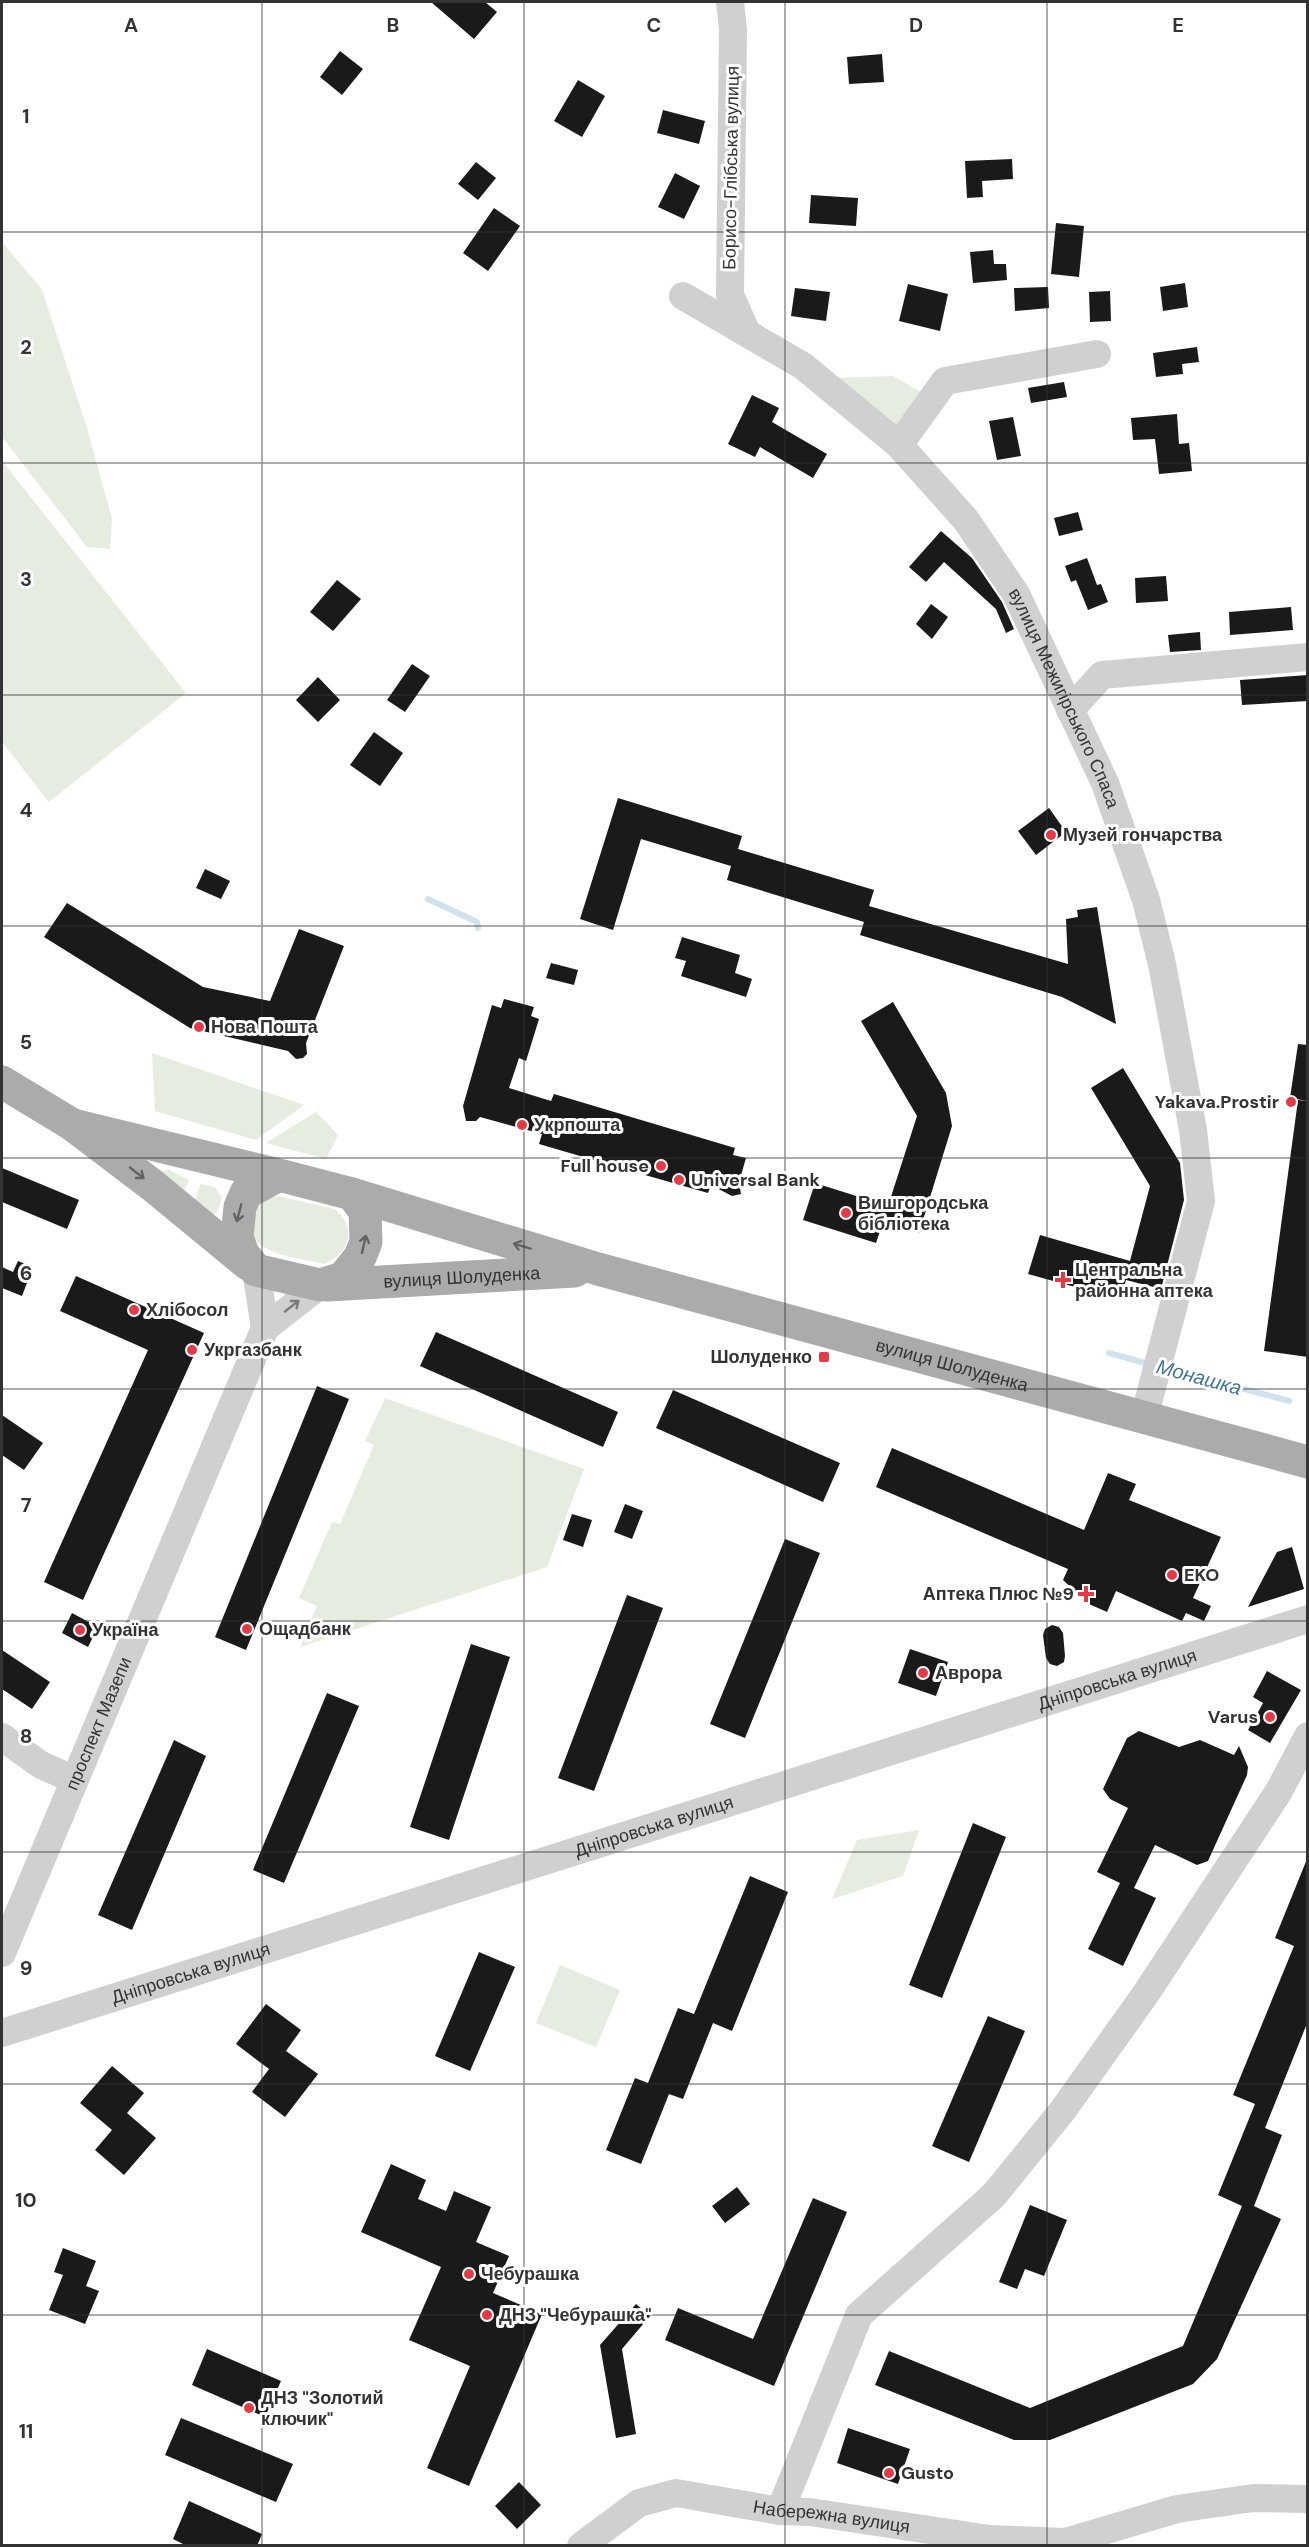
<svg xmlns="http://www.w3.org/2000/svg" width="1309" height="2547" font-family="'DM Sans',sans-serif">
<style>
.green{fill:#e6ecdf}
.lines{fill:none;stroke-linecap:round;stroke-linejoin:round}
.stream{stroke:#cfe2ee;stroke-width:6}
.building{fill:#1a1a1a}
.minor{stroke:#d0d0d0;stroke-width:28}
.major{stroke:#ababab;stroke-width:33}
.oneway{stroke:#636363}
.oneway2{stroke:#7a7a7a}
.grid{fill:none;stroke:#333;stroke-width:1.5;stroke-opacity:0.55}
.poi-dot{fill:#e63946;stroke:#fff;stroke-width:2}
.labels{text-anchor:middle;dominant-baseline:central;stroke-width:6;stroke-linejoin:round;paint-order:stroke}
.street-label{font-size:18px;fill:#333;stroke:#fff}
.poi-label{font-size:18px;font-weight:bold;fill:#333;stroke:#fff;text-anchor:start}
.water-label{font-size:20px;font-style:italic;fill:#3f7597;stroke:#fff}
.grid-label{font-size:20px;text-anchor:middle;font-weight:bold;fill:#333;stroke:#fff;stroke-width:6;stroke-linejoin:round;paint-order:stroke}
</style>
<rect width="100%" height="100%" fill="#fff"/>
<!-- green -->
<path class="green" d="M2,242L42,290L87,428L112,519L110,549L87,547L2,437Z
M893,376L925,394L902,430L832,378Z
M2,461L186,693L49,802L2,742Z
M152,1053L304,1105L256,1140L155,1111Z
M316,1112L338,1135L326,1159L266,1143Z
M169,1170L189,1180L181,1197L160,1176L162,1171Z
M201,1184L215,1187L222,1198L218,1211L212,1216L193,1205Z
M278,1196L334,1209C358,1227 350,1254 324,1264C301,1258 268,1257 253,1237L256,1207L270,1198Z
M385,1398L584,1469L547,1567L300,1647L317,1606L299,1598L332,1522L340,1524L374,1445L365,1441Z
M919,1830L903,1876L832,1899L857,1840Z
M560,1965L620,1990L596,2047L536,2023Z"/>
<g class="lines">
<!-- stream -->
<path class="stream" d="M428,899L477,922L478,928
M1109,1353L1149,1364
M1165,1368L1289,1401"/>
</g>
<!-- building -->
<path class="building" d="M431,2H485L497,12L474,39Z
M340,51L363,69L342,95L320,77Z
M882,54L884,82L849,84L847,57Z
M578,80L605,96L582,137L554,121Z
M663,110L705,121L699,144L657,133Z
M1012,159L1013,179L982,181L983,197L967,198L965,161Z
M476,162L496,178L478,200L458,184Z
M675,173L700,186L684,219L658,207Z
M811,195L858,198L856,226L809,223Z
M494,208L520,226L488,271L463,253Z
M1056,223L1084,226L1079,277L1051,274Z
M993,250L994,264H1006L1007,280L973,283L970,252Z
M1185,283L1188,307L1163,311L1160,287Z
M908,284L948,294L940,331L899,321Z
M1048,287L1049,308L1015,311L1014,288Z
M795,288L830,292L826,321L791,316Z
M1110,291L1111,321L1090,322L1089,292Z
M1197,347L1199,362L1182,364L1183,374L1156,377L1153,353Z
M1064,382L1067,397L1031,403L1028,388Z
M752,395L779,408L772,422L827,454L813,478L760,447L755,457L728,444Z
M1177,414L1179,444L1189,443L1192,471L1159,474L1155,439L1133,440L1131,418Z
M1013,417L1021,456L997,460L989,421Z
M1078,512L1083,530L1059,536L1054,518Z
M941,531L972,558L1002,602L1014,629L1006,633L996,609L944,562L926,582L909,567Z
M1087,558L1097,585L1101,584L1108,602L1088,610L1076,580L1071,582L1065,566Z
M1166,576L1168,601L1136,603L1135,578Z
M337,580L361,599L333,631L310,612Z
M931,604L948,617L932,639L916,624Z
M1291,607L1293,630L1230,635L1229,612Z
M1200,632L1201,650L1170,652L1168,635Z
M412,664L430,676L405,712L387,700Z
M1308,675V701L1242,705L1240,680Z
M318,677L340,700L318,722L296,700Z
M374,732L403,753L380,786L350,765Z
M618,798L742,836L738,849L874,890L869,906L1068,964L1066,919L1078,917L1077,910L1097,907L1116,1024L1062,997L860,935L864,922L727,880L731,866L641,839L613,930L580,919Z
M1049,808L1066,832L1036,855L1018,831Z
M205,869L230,881L221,899L196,888Z
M67,903L203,987L270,1001L299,929L344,946L306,1043L307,1054L303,1058L296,1059L288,1051L190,1028L44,937Z
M682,937L740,955L735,973L752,979L746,997L681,976L686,961L675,958Z
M551,963L578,970L574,985L546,978Z
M504,999L534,1007L531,1016L539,1019L526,1061L519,1058L509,1088L551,1101L554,1094L735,1148L733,1155L746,1158L739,1182L741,1194L732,1196L711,1185L708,1193L645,1175L539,1144L542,1134L480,1117L476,1121H466L463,1106L492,1005L501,1008Z
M893,1002L946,1093L952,1126L919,1233L883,1222L876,1243L803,1220L815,1183L888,1206L917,1116L861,1021Z
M1298,1044L1308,1045V1101L1290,1098Z
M1123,1068L1180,1163L1184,1200L1161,1289L1126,1280L1122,1294L1106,1289L1104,1295L1028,1274L1040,1235L1130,1261L1150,1186L1091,1088Z
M1298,1100L1308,1101V1357L1264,1351Z
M2,1168L79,1200L67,1229L2,1202Z
M18,1261L33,1267L22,1296L2,1288V1267L13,1272Z
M76,1276L204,1333L83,1600L44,1582L148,1350L60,1311Z
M436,1332L618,1412L603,1447L420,1366Z
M317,1386L349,1399L246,1650L215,1637Z
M673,1390L840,1463L823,1502L656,1428Z
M2,1415L43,1443L24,1470L2,1455Z
M892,1448L1084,1530L1108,1473L1136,1484L1129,1500L1221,1537L1193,1598L1211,1606L1204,1621L1186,1613L1182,1621L1116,1591L1107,1612L1089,1604L1063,1580L1068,1569L876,1487Z
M625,1504L643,1511L632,1539L614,1532Z
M572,1514L592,1520L583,1547L563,1540Z
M785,1539L820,1553L745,1738L710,1724Z
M1292,1547L1304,1589L1248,1607L1277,1552Z
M627,1595L663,1608L594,1791L558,1778Z
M72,1613L98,1627L88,1647L62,1633Z
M1052,1625L1059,1627L1063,1633L1065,1656L1064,1662L1057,1666L1050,1664L1046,1658L1043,1635L1045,1629Z
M471,1644L510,1657L449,1840L410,1827Z
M910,1649L948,1662L936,1696L898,1683Z
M2,1650L50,1682L32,1709L2,1689Z
M1267,1671L1301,1690L1270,1743L1248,1730L1263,1703L1253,1697Z
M327,1693L359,1706L284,1883L253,1870Z
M1139,1731L1179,1747L1200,1740L1234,1755L1239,1746L1248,1767L1247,1775L1208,1861L1197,1865L1155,1845L1134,1888L1156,1898L1123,1966L1088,1949L1120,1883L1097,1872L1128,1808L1110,1799L1103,1789L1127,1738Z
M174,1740L206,1756L132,1930L98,1915Z
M973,1823L1006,1837L942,1998L909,1985Z
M1307,1859L1308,2021L1265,2128L1282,2135L1254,2206L1281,2219L1217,2359L1193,2384L1050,2440H1014L875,2385L889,2351L1030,2408L1183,2346L1242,2206L1218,2195L1255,2104L1233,2095L1294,1946L1275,1938Z
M750,1876L788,1892L732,2031L713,2023L683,2099L669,2094L641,2164L606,2150L635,2078L648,2083L678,2008L694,2014Z
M479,1952L515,1967L470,2071L435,2056Z
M266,2004L301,2030L286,2051L318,2074L285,2117L252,2092L269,2069L236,2044Z
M988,2016L1025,2031L969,2162L932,2146Z
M112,2066L144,2093L127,2113L156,2138L124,2175L95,2150L112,2130L80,2103Z
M391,2164L426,2180L418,2199L446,2211L454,2191L491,2207L476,2242L509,2256L493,2293L542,2314L469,2486L427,2468L470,2366L409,2340L441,2267L361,2232Z
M737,2187L750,2204L725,2223L712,2206Z
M813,2198L847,2212L774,2386L665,2340L678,2308L753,2339Z
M1030,2205L1067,2220L1044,2276L1025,2269L1017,2289L999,2282Z
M63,2248L96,2261L86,2286L99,2291L85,2324L49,2310L63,2275L54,2272Z
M636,2304L650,2316L622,2349L636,2434L616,2438L600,2345Z
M207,2349L281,2381L265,2417L192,2385Z
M181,2418L293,2464L276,2502L165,2455Z
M848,2428L910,2449L898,2484L837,2463Z
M519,2482L541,2505L517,2529L495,2506Z
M189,2501L262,2534L257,2546H187L173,2539Z"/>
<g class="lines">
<!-- minor -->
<g class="minor">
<path d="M730,2L733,29L730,295L746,331"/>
<path id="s1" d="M683,296L803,366L899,445L966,520L1016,594L1105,783L1146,900L1162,964L1193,1130L1201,1201L1144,1418"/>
<path d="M899,445L945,381L1097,354"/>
<path d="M1070,710L1102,675L1308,657"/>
<path d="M256,1270L265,1328"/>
<path d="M2,1737L41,1765L73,1779"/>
<path id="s2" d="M2,1953L265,1328L320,1285"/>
<path id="s3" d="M2,2033L1308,1619"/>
<path d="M780,2511L859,2315L994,2195L1063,2110L1147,1992L1279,1791L1308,1736"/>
<path id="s4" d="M581,2546L639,2503L676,2493L780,2511L810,2512L990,2539L1066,2542L1177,2509L1253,2498L1308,2499"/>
</g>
<!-- major -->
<g class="major">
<path d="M2,1082L73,1125L152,1185L248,1264"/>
<path d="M73,1125L279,1175L352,1194L365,1211L366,1242L360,1257L343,1278L320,1285L256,1270L243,1254L237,1237L240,1207L246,1193L279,1175"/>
<path id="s5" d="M352,1194L598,1269L1308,1462"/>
<path id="s6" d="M327,1285L575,1271"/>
</g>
</g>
<!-- one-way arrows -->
<defs><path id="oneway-shaft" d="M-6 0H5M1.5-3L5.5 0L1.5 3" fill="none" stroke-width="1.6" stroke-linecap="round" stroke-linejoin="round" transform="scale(1.5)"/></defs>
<g class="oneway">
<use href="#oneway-shaft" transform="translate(137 1173) rotate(38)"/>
<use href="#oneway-shaft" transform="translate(239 1213) rotate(105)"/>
<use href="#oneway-shaft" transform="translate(364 1244) rotate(-77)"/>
<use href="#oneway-shaft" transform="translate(522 1246) rotate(-163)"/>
</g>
<use class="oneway2" href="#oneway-shaft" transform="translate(292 1306) rotate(-38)"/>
<!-- grid -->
<path class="grid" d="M262,2V2546M524,2V2546M785,2V2546M1047,2V2546M2,232H1308M2,463H1308M2,695H1308M2,926H1308M2,1158H1308M2,1389H1308M2,1621H1308M2,1852H1308M2,2084H1308M2,2315H1308"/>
<!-- markers -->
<g class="poi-dot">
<circle cx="1051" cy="835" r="6"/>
<circle cx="199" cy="1027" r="6"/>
<circle cx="1291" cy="1102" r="6"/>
<circle cx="522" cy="1125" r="6"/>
<circle cx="661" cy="1166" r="6"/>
<circle cx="679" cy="1180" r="6"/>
<circle cx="846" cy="1213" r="6"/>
<path d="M1060 1271h6v6h6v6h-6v6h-6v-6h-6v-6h6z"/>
<circle cx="134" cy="1310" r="6"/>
<circle cx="192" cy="1350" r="6"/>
<rect x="818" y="1351" width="12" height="12" rx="3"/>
<circle cx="1172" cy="1575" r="6"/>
<path d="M1083 1585h6v6h6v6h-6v6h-6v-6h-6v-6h6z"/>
<circle cx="247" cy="1629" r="6"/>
<circle cx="80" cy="1630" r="6"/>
<circle cx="923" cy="1673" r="6"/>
<circle cx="1270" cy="1717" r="6"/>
<circle cx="469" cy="2274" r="6"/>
<circle cx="487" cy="2315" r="6"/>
<circle cx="249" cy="2408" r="6"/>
<circle cx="889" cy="2473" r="6"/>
</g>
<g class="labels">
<!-- street labels -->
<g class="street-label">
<text transform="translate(731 168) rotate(-89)">Борисо-Глібська вулиця</text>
<text stroke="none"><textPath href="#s1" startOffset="568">вулиця Межигірського Спаса</textPath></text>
<text stroke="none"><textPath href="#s6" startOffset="135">вулиця Шолуденка</textPath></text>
<text stroke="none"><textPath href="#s5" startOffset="624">вулиця Шолуденка</textPath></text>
<text stroke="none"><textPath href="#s3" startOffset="1170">Дніпровська вулиця</textPath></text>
<text stroke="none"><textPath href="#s2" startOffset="249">проспект Мазепи</textPath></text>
<text stroke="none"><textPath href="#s3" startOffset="684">Дніпровська вулиця</textPath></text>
<text stroke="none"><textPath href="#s3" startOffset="198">Дніпровська вулиця</textPath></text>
<text stroke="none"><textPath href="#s4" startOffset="268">Набережна вулиця</textPath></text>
</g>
<!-- poi labels -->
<g class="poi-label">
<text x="1063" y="835">Музей гончарства</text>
<text x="211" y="1027">Нова Пошта</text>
<text x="1279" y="1102" text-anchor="end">Yakava.Prostir</text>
<text x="534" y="1125">Укрпошта</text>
<text x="649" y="1166" text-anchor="end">Full house</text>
<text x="691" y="1180">Universal Bank</text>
<text x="858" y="1203">Вишгородська<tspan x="858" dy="21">бібліотека</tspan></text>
<text x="1075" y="1270">Центральна<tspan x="1075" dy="21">районна аптека</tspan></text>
<text x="146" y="1310">Хлібосол</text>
<text x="204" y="1350">Укргазбанк</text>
<text x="812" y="1357" text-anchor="end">Шолуденко</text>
<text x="1184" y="1575">EKO</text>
<text x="1074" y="1594" text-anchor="end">Аптека Плюс №9</text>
<text x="259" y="1629">Ощадбанк</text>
<text x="92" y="1630">Україна</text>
<text x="935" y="1673">Аврора</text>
<text x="1258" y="1717" text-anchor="end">Varus</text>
<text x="481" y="2274">Чебурашка</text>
<text x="499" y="2315">ДНЗ "Чебурашка"</text>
<text x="261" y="2398">ДНЗ "Золотий<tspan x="261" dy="21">ключик"</tspan></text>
<text x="901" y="2473">Gusto</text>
</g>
<!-- water labels -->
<g class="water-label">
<text transform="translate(1199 1377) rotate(15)">Монашка</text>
</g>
</g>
<g class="grid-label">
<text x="131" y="32">A</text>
<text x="393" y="32">B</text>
<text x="654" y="32">C</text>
<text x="916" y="32">D</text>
<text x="1178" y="32">E</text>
<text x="26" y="123">1</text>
<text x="26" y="354">2</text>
<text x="26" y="586">3</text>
<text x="26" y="817">4</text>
<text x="26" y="1049">5</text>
<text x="26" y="1280">6</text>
<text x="26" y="1512">7</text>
<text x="26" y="1743">8</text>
<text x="26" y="1975">9</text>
<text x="26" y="2207">10</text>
<text x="26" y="2438">11</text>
</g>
<!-- border -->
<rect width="1309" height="2547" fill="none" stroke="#333333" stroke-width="6"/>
</svg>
